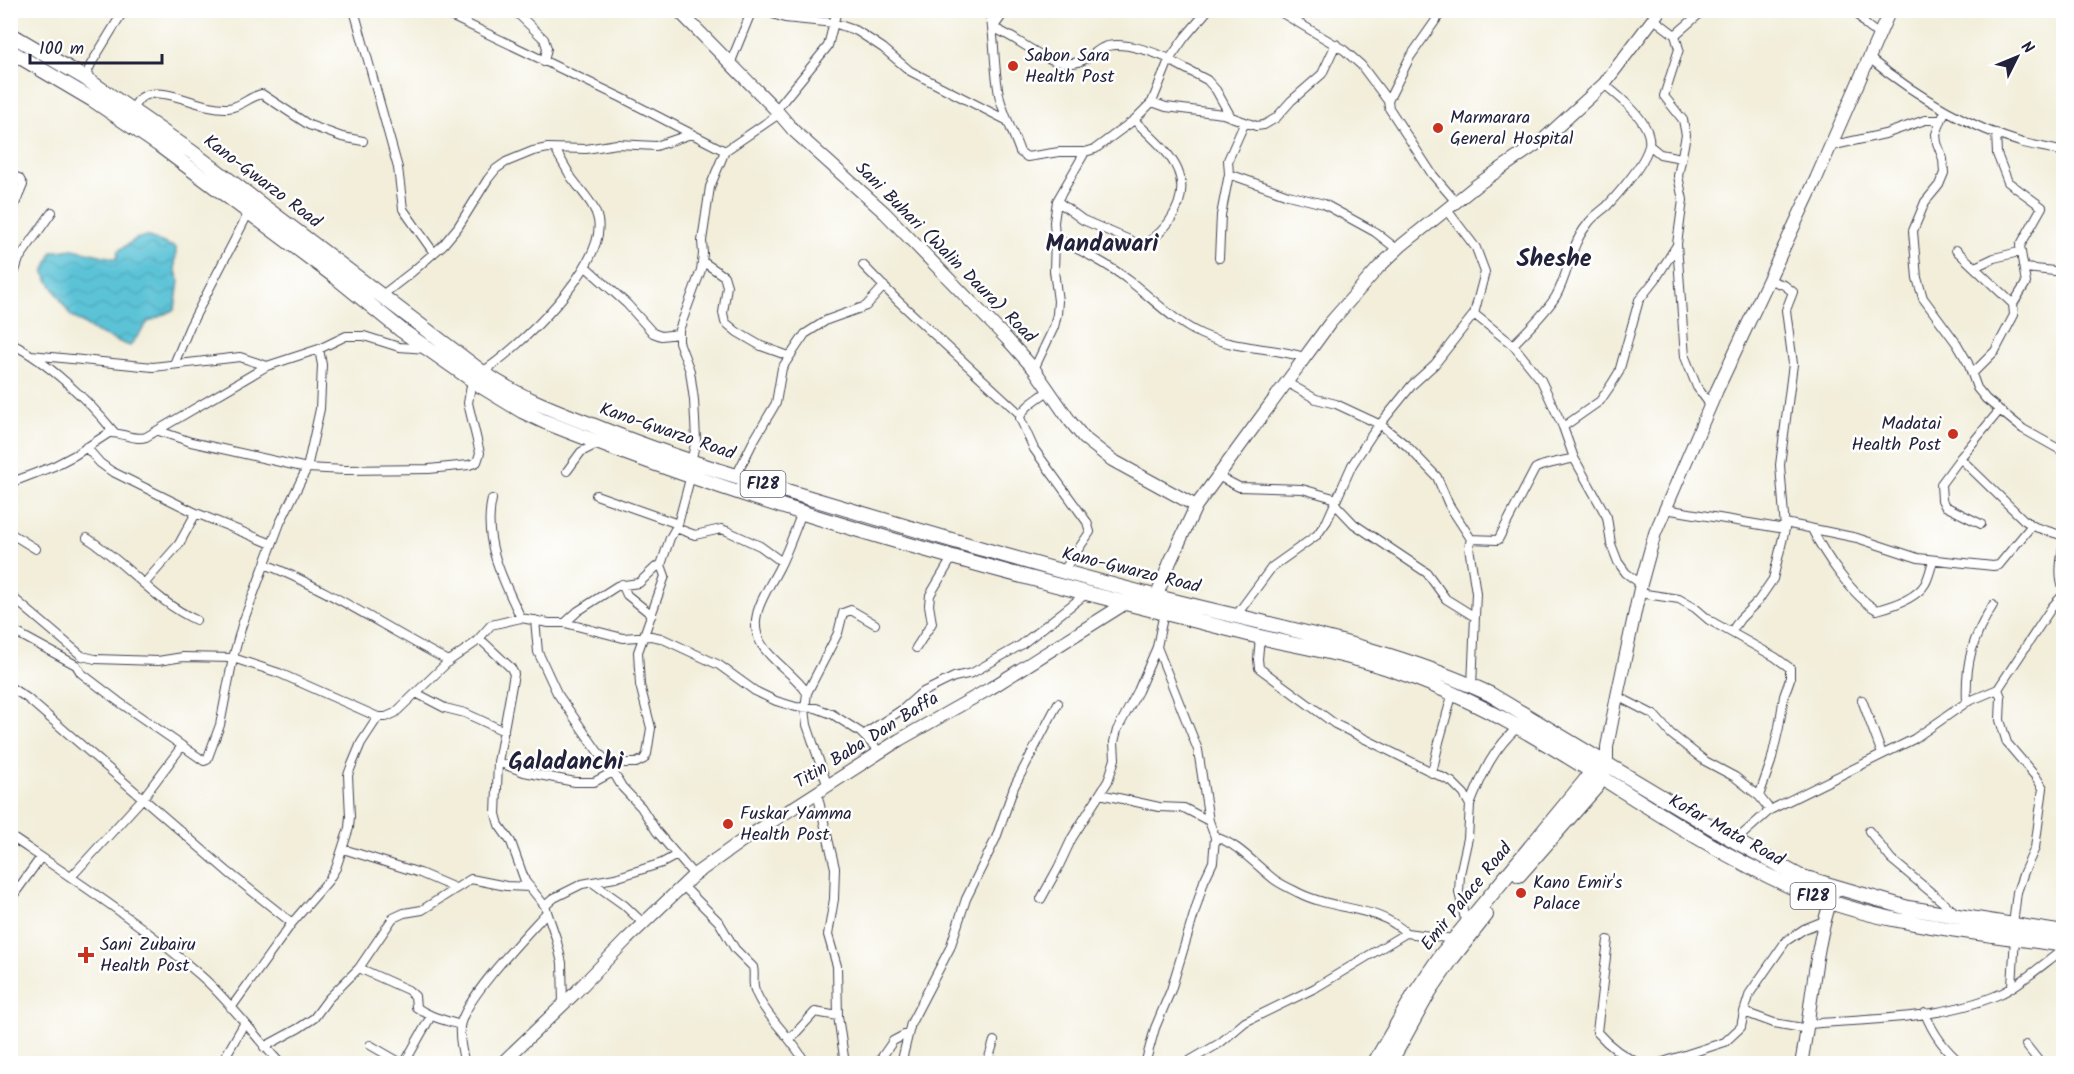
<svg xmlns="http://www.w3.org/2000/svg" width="2074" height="1074" font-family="Kalam,sans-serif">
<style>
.water{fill:url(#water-waves);stroke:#3e7289;stroke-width:1.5}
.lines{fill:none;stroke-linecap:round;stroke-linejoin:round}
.street-casing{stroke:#414153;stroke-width:10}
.secondary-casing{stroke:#414153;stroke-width:14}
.primary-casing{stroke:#414153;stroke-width:16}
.street{stroke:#fff;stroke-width:8}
.secondary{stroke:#fff;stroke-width:12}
.primary{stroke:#fff;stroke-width:14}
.poi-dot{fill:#c8321e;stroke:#fff;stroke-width:2}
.labels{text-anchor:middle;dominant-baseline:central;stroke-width:5;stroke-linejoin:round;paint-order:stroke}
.shield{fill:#fff;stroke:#646476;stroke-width:1.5}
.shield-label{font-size:16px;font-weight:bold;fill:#22223b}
.poi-label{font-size:18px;fill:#22223b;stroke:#fff;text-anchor:start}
.street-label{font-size:18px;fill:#22223b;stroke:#fff}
.district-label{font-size:24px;font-weight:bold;fill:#22223b;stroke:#fff}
</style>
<defs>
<pattern id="water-waves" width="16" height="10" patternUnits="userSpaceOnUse" patternTransform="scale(1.5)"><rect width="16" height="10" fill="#5bc3d7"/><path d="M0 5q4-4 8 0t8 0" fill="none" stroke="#4fa7b9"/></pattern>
</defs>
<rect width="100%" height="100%" fill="#fff"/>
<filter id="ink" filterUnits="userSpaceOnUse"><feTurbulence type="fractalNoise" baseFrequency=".0167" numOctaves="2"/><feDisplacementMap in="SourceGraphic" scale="12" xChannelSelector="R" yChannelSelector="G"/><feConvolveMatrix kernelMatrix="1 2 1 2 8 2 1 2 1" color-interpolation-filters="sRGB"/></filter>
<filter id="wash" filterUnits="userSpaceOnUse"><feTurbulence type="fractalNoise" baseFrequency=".008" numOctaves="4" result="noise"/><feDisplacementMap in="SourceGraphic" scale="24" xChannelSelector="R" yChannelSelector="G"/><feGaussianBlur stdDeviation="1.35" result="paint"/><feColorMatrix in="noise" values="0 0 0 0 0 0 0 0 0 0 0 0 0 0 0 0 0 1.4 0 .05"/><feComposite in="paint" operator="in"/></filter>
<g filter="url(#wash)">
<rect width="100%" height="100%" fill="#f2eeda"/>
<!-- water -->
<path class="water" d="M146,236L176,248L175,268L179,281L175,309L148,322L130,346L97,333L70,315L44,273L52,252L73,249L117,259L118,251L136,239Z"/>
</g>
<g filter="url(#ink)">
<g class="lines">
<!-- street casing -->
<g class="street-casing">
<path id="street" d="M354,10L398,168L403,209L434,253
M438,10L622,98L725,151
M514,10L544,39L547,48L544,62
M761,10L785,18L834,23L857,31L883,48L910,71L1008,121
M989,10C996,39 993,70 1000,99C1005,117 1014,135 1020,152L1027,157L1059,152H1085L1095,149L1134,120L1152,102L1169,60L1185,37L1208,10
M1006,10L993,28C1021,38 1041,64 1073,63C1085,62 1093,53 1102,48C1120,39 1153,52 1170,59
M1277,10L1344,50L1361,65L1388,101
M1443,10L1410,57L1388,101L1389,108L1432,174L1456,202
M1855,10L1866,25L1879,35
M1654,19L1675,35L1679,49L1664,96L1683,120L1686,135L1678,176L1683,200L1677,244L1685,357L1697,387L1711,406
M1675,35L1704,10
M1869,58C1915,95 1965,126 2023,143C2036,146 2050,148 2064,152
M1169,60L1207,80L1216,90L1231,117
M730,64L752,10
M85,78L91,64L124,10
M1152,102L1166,107L1223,114L1256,126L1264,125L1276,118L1291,101L1322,74L1336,44
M132,110C135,105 138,98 144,96C167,86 201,110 228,108C241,107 250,96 262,94L309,125L342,137L363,141
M776,110L828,46L837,10
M1945,111L1936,134L1937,143L1943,159L1944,173L1939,185L1925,202L1913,231L1917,278L1923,298L1957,344L1968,363L1977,388L1986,399L2023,429L2064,452
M1649,145L1660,154L1681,158
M1830,146L1885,134L1925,120H1940
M1229,174L1288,195L1324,204L1375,232L1398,250
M10,175L19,178L23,185L10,216
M1057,201L1083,220L1139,244C1151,243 1162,231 1169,222C1201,176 1165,150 1134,120
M1447,210L1476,248L1485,272L1474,314L1513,345L1541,380L1563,427L1574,458L1607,517L1611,544L1618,562L1626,573L1641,584
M1055,238C1082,251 1108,264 1131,282C1154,300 1175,322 1201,334C1234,349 1271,347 1304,357
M1956,250L2013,304
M10,254L19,259
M1219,258L1221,215L1229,174L1228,160L1245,122
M702,261L724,276L727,286L723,313L725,322L737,332L761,346L789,356
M863,265L897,300L1020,414
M586,267L627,304L653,333L661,336L679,334
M1975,267L1994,258L2019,252
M2025,268L2064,272
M10,286L19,259L52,212
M381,296L412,272L443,245L458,227L488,179L496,169L506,162L533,151L548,148L586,149L617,144L656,146L691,134
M10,343C47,361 89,401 114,432
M1513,345C1527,330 1545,314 1556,296C1569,273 1570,246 1587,225C1592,217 1600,212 1607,206C1619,193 1646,162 1649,145C1653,123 1619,96 1604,84
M31,355L153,367L240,357L267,366
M174,364L190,326L249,212
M1034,369L1054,327L1057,314L1058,301L1054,271L1055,238L1054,222L1057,201L1085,152
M482,372C517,350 607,265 598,220C595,204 580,190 571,177C566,168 560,158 555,149
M1972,374L1995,351L2014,315L2013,304L2026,283L2020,246L2042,207L2008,182L1997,154L1996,133
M1286,382L1316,399L1336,404L1381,425L1407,446L1437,477L1449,505L1471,539L1469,547L1476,593L1472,686
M1049,390C1040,398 1023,406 1020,418L1034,449L1087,522L1090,532L1062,573
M1563,427L1600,401L1611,385L1619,372L1639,300L1655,280L1677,245
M159,431L191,442L307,468L345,470L429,469L469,465L477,462L480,453L468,403L472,380
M86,447L100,463L111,471L196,513L272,544
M1960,458L2024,520L2035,527L2064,536
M691,462L696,440L694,400L690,371L679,342V330L701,270L703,254L702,241L710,187L725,151L779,114
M567,471L581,452L599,443
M736,476L753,442L776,403L782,368L805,334L827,320L866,306L884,286
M1218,476L1239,487L1302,489L1337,499
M10,483L54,466L75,455L109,433C122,432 134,441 146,437L267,366L319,349L346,336H364L399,347L427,349
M596,495L678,524
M492,499C482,541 504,582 521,618
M1335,504L1354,524L1427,573L1446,599L1475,617
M1665,509L1785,529
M802,512C795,531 788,550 779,568C767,592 745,618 762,645C774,664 795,674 807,693
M1785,523L1857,538L1918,558L1993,566L1999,565L2032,525
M1981,524L1945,506L1942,500L1941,484L1961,457L1999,411
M676,528L695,535L721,529L727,531L760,546L782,562
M1812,529C1824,554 1853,597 1877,610C1893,606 1916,599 1925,584C1929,577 1931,568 1933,560
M10,533L36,549
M87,538C126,562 154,601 196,620
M1471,539L1498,540L1535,469C1540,464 1565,461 1574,458
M2064,540C2062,555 2057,576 2064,590
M265,564C330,590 387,629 449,661
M144,584L179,544L196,513
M622,584L627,595L652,615
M1639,593L1679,599L1695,608L1709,620L1775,657L1790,668V679L1784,696L1779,727L1771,762L1759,796
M10,595L82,656L95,659L158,661L183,657L233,658L279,673L378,717
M1235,617L1272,567L1317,535L1327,521L1352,465L1373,433L1412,385L1435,364L1474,314
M535,620L538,652L557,693L598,752L608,763L622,787L641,807L657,832L694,875
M565,623L578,611L617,586L639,583L656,567L661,565
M10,629L76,665L81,673L119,702L204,761L207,760L220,725L233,658L242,625L280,523L307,468L320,409L322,365L319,349
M1732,631L1740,619L1758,601L1773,579L1785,529L1780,465L1793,364L1786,310L1793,292L1784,285L1769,280
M1260,637L1258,659L1259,668L1335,724L1452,782L1464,794L1470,805L1468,838L1460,874L1459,892L1466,924L1468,927
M480,639L511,668L514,674L498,762L496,814L499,825L511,842L525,881L545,906L556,938L562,963L563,1004
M916,648L932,623L929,605L930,595L952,558
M10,687L27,698L228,872L292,923
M1998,689L2001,697L2000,720L2007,743L2036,777L2043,788L2035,848L2024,872L2017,892L2013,925
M416,693L445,708L465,713L504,731
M1617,696L1654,715L1671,734L1705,761L1735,777L1759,796L1770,810
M1862,700L1882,754
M1967,702C1965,664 1972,638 1993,605
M863,735L903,709L921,693L954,677L972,673L1021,645L1087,593
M498,762L524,772L575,782H594L613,772
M608,763H636L644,759L647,754L651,728L640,685L638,652L665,576L661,565L670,538L678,524L691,475
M1432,773L1439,742L1453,692
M828,787L807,725L805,709L807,693L838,633L843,613L851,610L875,624
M817,793L835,868L834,899L828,935L837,966L838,1016L845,1064
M1100,794L1159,807L1184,808L1209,821
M1470,805C1483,773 1492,750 1519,726
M1869,831L1891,859L1957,914
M10,836C75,880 141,923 200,975C230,1001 253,1035 281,1064
M1215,837C1239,844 1255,865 1275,880C1282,885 1291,889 1299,893C1334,911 1378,905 1406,933
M1735,841L1770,810L1914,739L1967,702L1998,689L2052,607L2064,594
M343,849L420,873L455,888
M72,876L143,798L182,746
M593,883L624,905L643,923
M682,885L719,922L735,949L753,967C755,974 752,983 755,990C765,1017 792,1037 806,1064
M1041,899L1058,868L1072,838L1108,781L1115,759L1114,742L1117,730L1138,691L1157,647L1164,612
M10,900L41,857
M545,906L554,898L582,884L615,878L662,863L677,855
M1608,940L1597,1032C1609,1046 1624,1057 1641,1064
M359,968L408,990L415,996L416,1007C429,1017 445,1020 460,1025
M2012,986L2015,937
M231,1008L292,923L328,881L336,868L349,828L350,816L348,775L351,767L361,743L378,717H386L395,713L449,661L475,643L491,625L521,618L549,623H565L623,638L651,636L661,638L719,665L755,691L776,701L796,707L816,708L832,714L860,732L880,752
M1925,1013C1933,1034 1945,1050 1962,1064
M1809,1024C1870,1019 1943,1019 2000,994C2017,987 2047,961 2064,949
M1808,1029L1774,1023L1744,1012L1750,993L1786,941L1804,929L1824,921
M791,1038L815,1012L838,1016
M370,1045L403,1064
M2026,1045L2041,1064
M264,1047L299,1028L314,1018L328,999L359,968L393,918L404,913L422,910L471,879L506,886L530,887
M221,1064L244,1024
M404,1064L431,1016
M465,1064C462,1052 459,1038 460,1027C463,1000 527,934 547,912
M877,1064L893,1041L908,1033
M901,1064L911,1023L950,948L966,899L996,838L1014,787L1058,703
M987,1064L994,1041
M1145,1064L1155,1028L1171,990L1204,881L1213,862L1215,837L1209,821L1198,750L1157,647
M1184,1064L1220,1043L1245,1022L1315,988L1406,933L1454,939
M1657,1064L1725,1042L1741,1027L1744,1012"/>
</g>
<!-- secondary casing -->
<g class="secondary-casing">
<path id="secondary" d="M678,10L776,110L794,131L885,213L1007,339L1034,369L1070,421L1084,438L1112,460L1196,506
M1154,603L1170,562L1196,506L1330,323L1378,268L1402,245L1477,185L1544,139L1604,84L1660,10
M1607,764V747L1617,696L1641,584L1655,533L1717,390L1816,179L1890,10
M501,1064L574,994L627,939L694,875L743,840L899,740L991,688L1126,603L1128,599
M1801,1064C1812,1008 1814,946 1833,894"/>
</g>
<!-- primary casing -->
<g class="primary-casing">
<path id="primary" d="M10,34L85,78L192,152L482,372C516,396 553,410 592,425C648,448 705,467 763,484C894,523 1025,563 1158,597C1270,626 1385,645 1490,694L1735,841L1799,876L1908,908L2064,933
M10,51L93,100L159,145L337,278L401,330L481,386L522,411L543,421C722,493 908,547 1094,595C1149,609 1205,623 1260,637C1307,648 1356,656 1402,673C1545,724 1656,826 1794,888C1879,926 1973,931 2064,945
M1519,875L1597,786L1605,769
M1374,1064L1414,995L1442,954L1585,781L1597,762
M1389,1064L1429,992L1450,961L1486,915"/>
</g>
<!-- street -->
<use href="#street" class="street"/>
<!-- secondary -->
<use href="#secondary" class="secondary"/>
<!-- primary -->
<use href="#primary" class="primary"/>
</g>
</g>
<!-- markers -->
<g class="poi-dot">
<circle cx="1013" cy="66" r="6"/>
<circle cx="1438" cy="128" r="6"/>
<circle cx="1953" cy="434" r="6"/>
<circle cx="728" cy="824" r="6"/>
<circle cx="1521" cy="893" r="6"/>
<path d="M83 946h6v6h6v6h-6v6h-6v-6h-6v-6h6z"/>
</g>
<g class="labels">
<!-- shield labels -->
<g class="shield">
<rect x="740.5" y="471" width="45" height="26" rx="4.5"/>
<rect x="1790.5" y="883" width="45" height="26" rx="4.5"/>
</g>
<g class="shield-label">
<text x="763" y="484">F128</text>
<text x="1813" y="896">F128</text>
</g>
<!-- poi labels -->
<g class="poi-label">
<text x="1025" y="56">Sabon Sara<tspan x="1025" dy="21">Health Post</tspan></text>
<text x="1450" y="118">Marmarara<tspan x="1450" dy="21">General Hospital</tspan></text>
<text x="1941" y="424" text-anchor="end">Madatai<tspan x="1941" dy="21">Health Post</tspan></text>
<text x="740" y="814">Fuskar Yamma<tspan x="740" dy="21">Health Post</tspan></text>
<text x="1533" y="883">Kano Emir's<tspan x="1533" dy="21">Palace</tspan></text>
<text x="100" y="945">Sani Zubairu<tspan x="100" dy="21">Health Post</tspan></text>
</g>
<!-- street labels -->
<g class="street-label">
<text transform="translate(262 182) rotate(37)">Kano-Gwarzo Road</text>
<text transform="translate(945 253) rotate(45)">Sani Buhari (Walin Daura) Road</text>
<text transform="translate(667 432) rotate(19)">Kano-Gwarzo Road</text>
<text transform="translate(1131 571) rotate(14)">Kano-Gwarzo Road</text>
<text transform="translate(867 741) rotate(-32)">Titin Baba Dan Baffa</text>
<text transform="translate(1726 831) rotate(29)">Kofar Mata Road</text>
<text transform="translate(1467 897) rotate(-51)">Emir Palace Road</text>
</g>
<!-- district labels -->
<g class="district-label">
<text x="1102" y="244">Mandawari</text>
<text x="1554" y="259">Sheshe</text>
<text x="566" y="762">Galadanchi</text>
</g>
</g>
<!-- margin -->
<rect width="2074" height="1074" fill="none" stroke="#fff" stroke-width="36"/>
<!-- north arrow -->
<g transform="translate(2017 57) rotate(47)" stroke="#ffffff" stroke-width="4.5" paint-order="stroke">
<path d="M0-4.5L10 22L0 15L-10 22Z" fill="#22223b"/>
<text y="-9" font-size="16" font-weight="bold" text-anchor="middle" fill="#22223b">N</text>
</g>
<!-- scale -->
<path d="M30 54v9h132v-9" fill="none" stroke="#22223b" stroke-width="3"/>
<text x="39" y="54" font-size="18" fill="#22223b" stroke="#ffffff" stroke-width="4.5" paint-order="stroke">100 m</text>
</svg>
